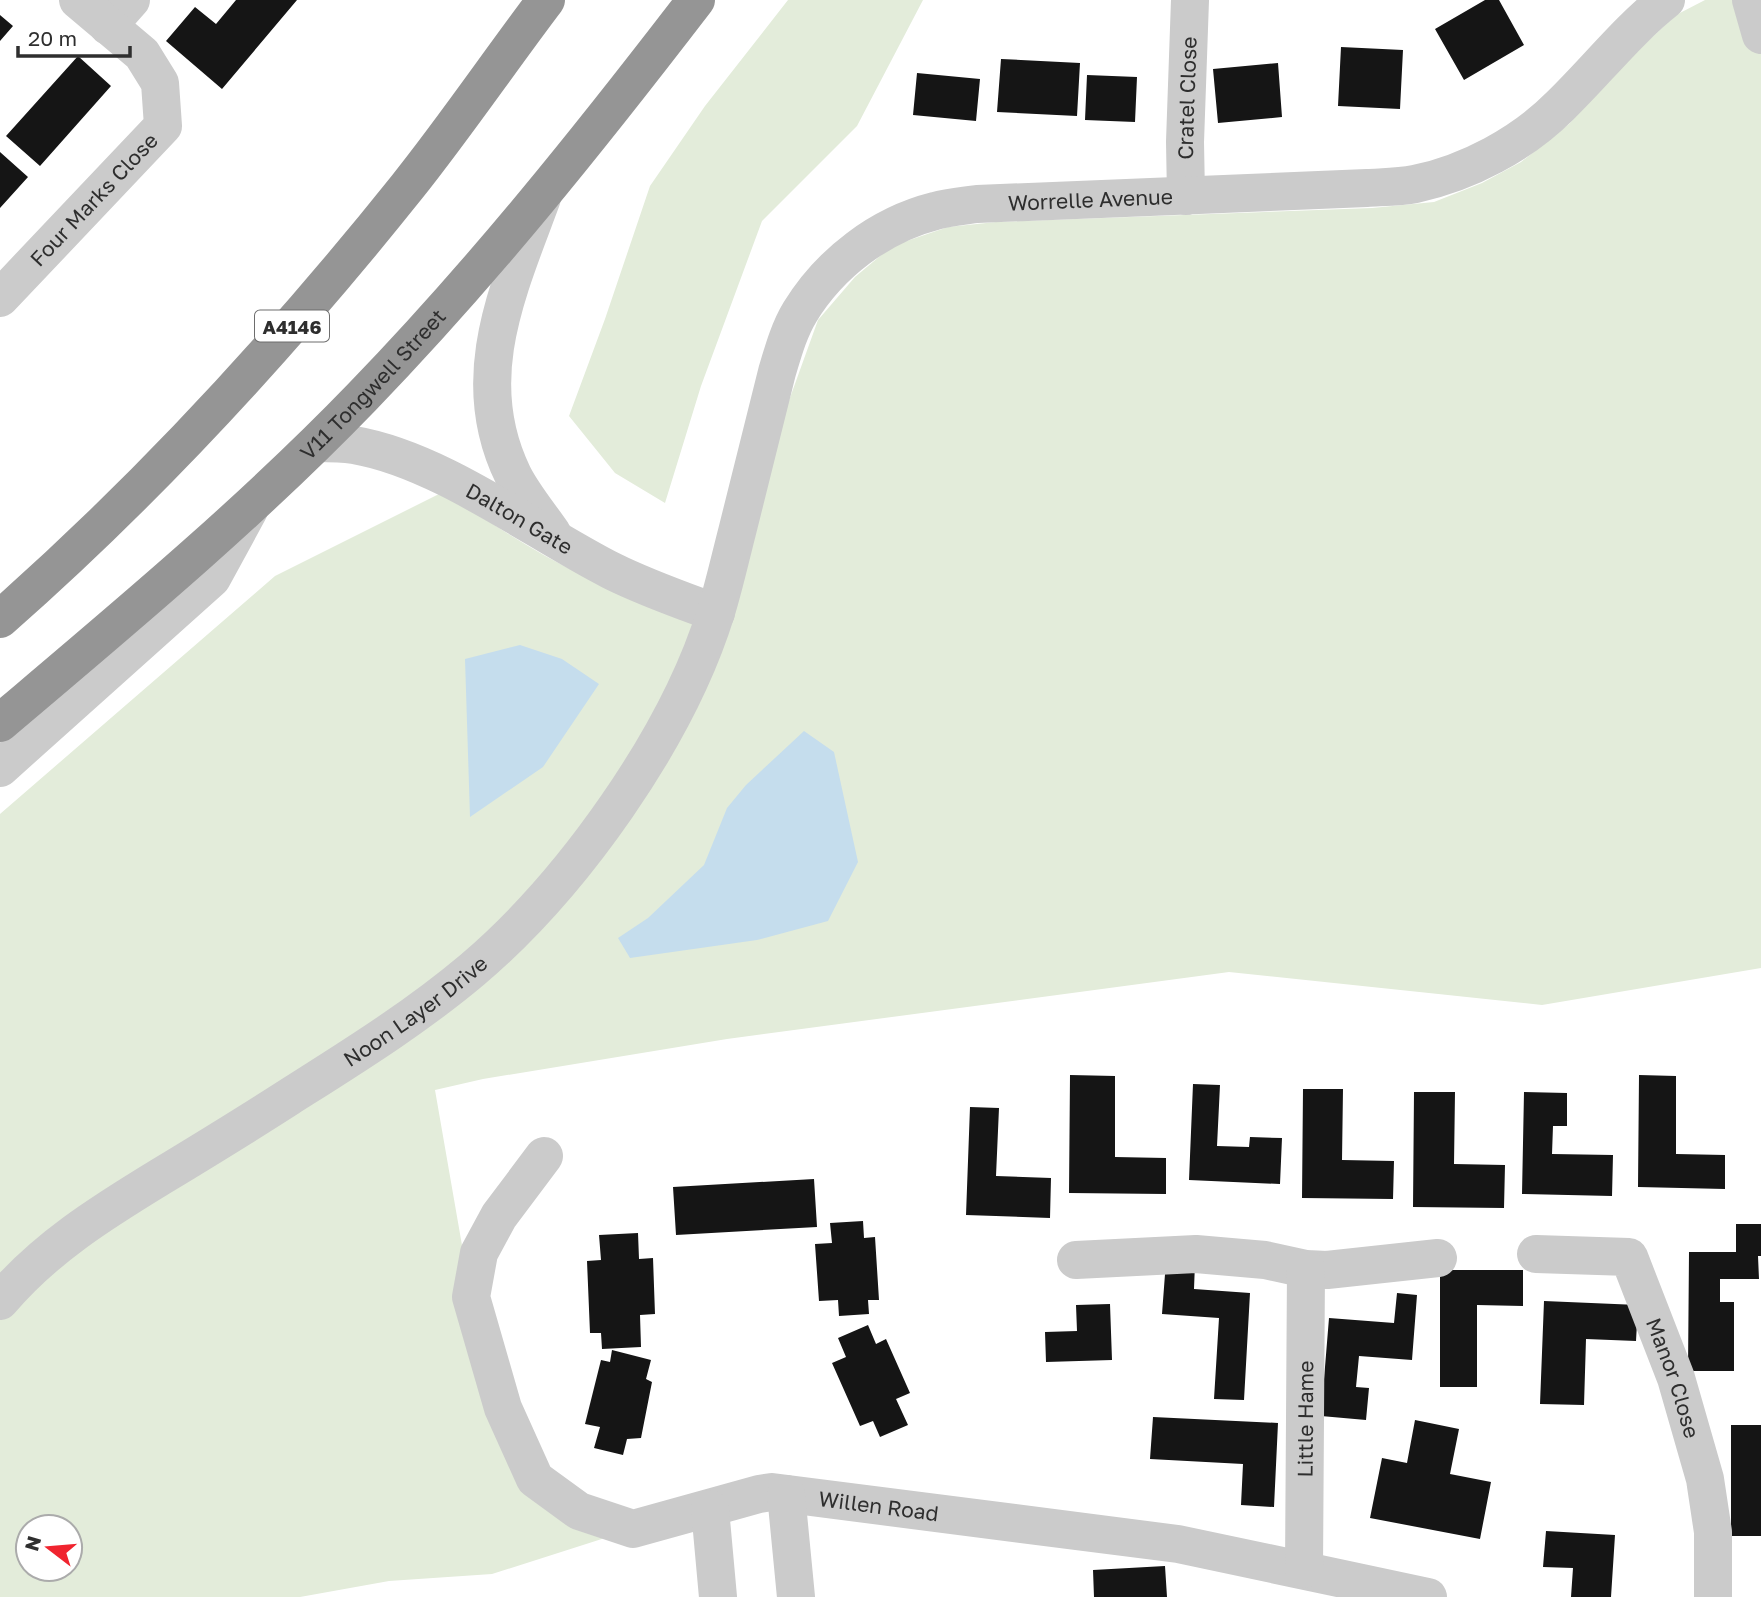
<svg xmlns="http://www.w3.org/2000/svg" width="1761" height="1597" font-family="'Golos Text',sans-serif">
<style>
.green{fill:#e3ecda;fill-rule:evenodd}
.water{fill:#c5dded}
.building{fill:#151515}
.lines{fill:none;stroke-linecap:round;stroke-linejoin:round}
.minor{stroke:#cbcbcb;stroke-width:38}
.highway{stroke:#959595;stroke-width:38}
.labels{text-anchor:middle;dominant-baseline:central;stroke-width:7;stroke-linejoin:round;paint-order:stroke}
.shield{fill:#fff;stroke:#6d6d6d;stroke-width:2}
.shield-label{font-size:19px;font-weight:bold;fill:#2e2e2e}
.street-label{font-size:21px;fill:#2e2e2e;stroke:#fff}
</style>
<rect width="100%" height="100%" fill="#fff"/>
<!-- green -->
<path class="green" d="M788,0H923L857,126L762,221L701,386L665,503L615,473L569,416L605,319L650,186L705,106Z
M1705,0H1761V968L1542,1005L1229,972L727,1039L483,1079L435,1090L471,1297L535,1479L633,1529L492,1574L389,1581L300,1597H0V814L275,576L445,491C489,523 535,552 584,576C629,598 678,613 725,631L787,406L818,320L855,277L892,246L948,227L996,222L1372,208L1434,202L1482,183L1521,162L1569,124L1618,69L1676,15ZM28,1527H70V1569H28Z"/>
<!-- water -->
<path class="water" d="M520,645L562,659L599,684L543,767L470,817L465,659Z
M804,731L834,752L858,862L828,921L757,940L630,958L618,938L648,918L704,865L727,808L746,785Z"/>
<!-- building -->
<path class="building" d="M236,0H297L222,89L166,41L195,7L216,24Z
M1485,0H1499L1524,45L1464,80L1435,29Z
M0,15L13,26L0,41Z
M1341,47L1403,50L1400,109L1338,106Z
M78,56L111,86L40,166L6,136Z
M1001,59L1080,63L1077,116L997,112Z
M1278,63L1282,117L1218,123L1213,69Z
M917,73L980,79L976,121L913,115Z
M1087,75L1137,77L1135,122L1085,120Z
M0,152L28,177L0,208Z
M1070,1075L1115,1076V1157L1166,1158V1194L1069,1193Z
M1639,1075L1676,1076V1154L1725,1155V1189L1638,1187Z
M1193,1084L1220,1085L1217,1146L1249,1147L1250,1137L1282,1138L1280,1184L1189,1180Z
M1303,1089H1343L1342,1160L1394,1161L1393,1199L1302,1198Z
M1414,1092H1455L1454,1164L1505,1165L1504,1208L1413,1207Z
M1524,1092L1567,1093V1126H1553L1552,1154L1613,1155L1612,1196L1522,1194Z
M970,1107L999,1108L996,1176L1051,1178L1050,1218L966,1215Z
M814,1179L817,1227L676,1235L673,1187Z
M863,1221L864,1238L875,1237L879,1300H868L869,1314L839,1316L838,1300L819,1301L815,1244L832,1243L830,1223Z
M1736,1224H1761V1256H1758L1759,1279H1720V1302H1734V1371H1688L1689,1252H1736Z
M638,1233L639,1259L653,1258L655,1314L640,1315L641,1347L602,1349L601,1333H590L587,1261L601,1260L599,1235Z
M1166,1261L1195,1263L1194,1289L1250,1293L1244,1400L1214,1399L1219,1318L1162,1314Z
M1440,1270H1523V1306L1477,1305V1387H1440Z
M1397,1293L1417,1295L1412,1360L1359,1356L1356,1387L1369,1388L1366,1420L1321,1416L1329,1318L1394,1323Z
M1544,1301L1638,1305L1636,1341L1586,1339L1584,1405L1540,1404Z
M1110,1304L1112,1360L1046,1362L1045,1332L1077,1331L1076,1305Z
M868,1325L876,1344L886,1339L910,1393L896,1399L908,1425L880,1437L873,1421L860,1426L832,1363L846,1357L838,1338Z
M612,1350L651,1360L646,1379L652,1382L641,1438L627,1439L623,1455L594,1448L600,1427L585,1424L601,1360L610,1362Z
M1153,1417L1278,1423L1274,1507L1241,1505L1243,1464L1150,1459Z
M1415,1420L1459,1429L1450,1474L1491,1482L1480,1539L1370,1518L1382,1458L1407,1463Z
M1731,1425H1761V1536H1731Z
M1546,1531L1615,1535L1611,1597H1571L1573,1568L1543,1567Z
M1165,1566L1167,1597H1094L1093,1570Z"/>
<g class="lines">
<!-- minor -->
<g class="minor">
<path d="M1751,0L1761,35"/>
<path d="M108,26L131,0"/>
<path id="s1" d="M1186,196L1185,142L1190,0"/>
<path d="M542,198C508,290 466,379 513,475C523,495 539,514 552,533"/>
<path id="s2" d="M0,298L163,126L160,83L142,54L78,0"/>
<path id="s3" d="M317,443C329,443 342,443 354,445C441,460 533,531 612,571C646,588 681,600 716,613"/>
<path d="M0,768L212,578L249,510"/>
<path id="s4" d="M544,1156L499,1216L479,1253L471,1297L503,1408L535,1479L579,1511L633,1529L759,1494L772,1492L1178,1544L1428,1597"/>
<path id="s5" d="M1536,1254L1629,1257L1676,1378L1705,1479L1713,1532V1597"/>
<path d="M1076,1260L1196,1254L1265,1260L1306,1269L1327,1270L1438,1258"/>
<path id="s6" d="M0,1301C45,1248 101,1213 160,1177C203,1151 247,1124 289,1097C352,1057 415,1018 472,970C572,885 677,738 716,612C724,586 730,559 737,532C750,479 764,425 777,372C783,352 789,330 800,312C830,263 880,225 935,211C949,207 963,206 977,204L1367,188C1383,187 1400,187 1415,184C1468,173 1522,144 1560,106C1596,71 1627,31 1666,0"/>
<path d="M786,1494L796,1597"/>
<path d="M710,1509L718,1597"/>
<path id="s7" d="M1304,1569L1306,1269"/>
</g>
<!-- highway -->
<g class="highway">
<path d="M0,619C149,488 283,342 407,187C455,127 499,62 546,0"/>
<path id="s8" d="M0,723C124,618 249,514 362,397C483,272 590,138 696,0"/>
</g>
</g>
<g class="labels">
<!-- shield labels -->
<rect class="shield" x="255" y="310.5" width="74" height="31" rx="5"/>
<g class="shield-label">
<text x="292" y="326">A4146</text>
</g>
<!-- street labels -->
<g class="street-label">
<text stroke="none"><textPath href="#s1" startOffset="98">Cratel Close</textPath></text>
<text stroke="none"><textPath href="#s2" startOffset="136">Four Marks Close</textPath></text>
<text stroke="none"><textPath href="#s6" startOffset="1657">Worrelle Avenue</textPath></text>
<text stroke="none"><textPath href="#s8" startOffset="504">V11 Tongwell Street</textPath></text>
<text stroke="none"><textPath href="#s3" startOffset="219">Dalton Gate</textPath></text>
<text stroke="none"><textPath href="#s6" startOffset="508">Noon Layer Drive</textPath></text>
<text stroke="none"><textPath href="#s5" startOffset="222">Manor Close</textPath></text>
<text stroke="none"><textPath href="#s7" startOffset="150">Little Hame</textPath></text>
<text stroke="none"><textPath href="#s4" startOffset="718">Willen Road</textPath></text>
</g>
</g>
<!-- north arrow -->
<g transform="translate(49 1548) rotate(286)"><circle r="33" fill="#ffffff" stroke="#ababab" stroke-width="2"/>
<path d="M0-5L12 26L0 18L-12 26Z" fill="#f0242f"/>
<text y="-10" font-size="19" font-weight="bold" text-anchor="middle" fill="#2e2e2e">N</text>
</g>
<!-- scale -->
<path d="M18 46v10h112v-10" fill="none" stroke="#2e2e2e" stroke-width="3.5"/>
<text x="28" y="46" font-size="21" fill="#2e2e2e" stroke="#ffffff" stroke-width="5" paint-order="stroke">20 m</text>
</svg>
